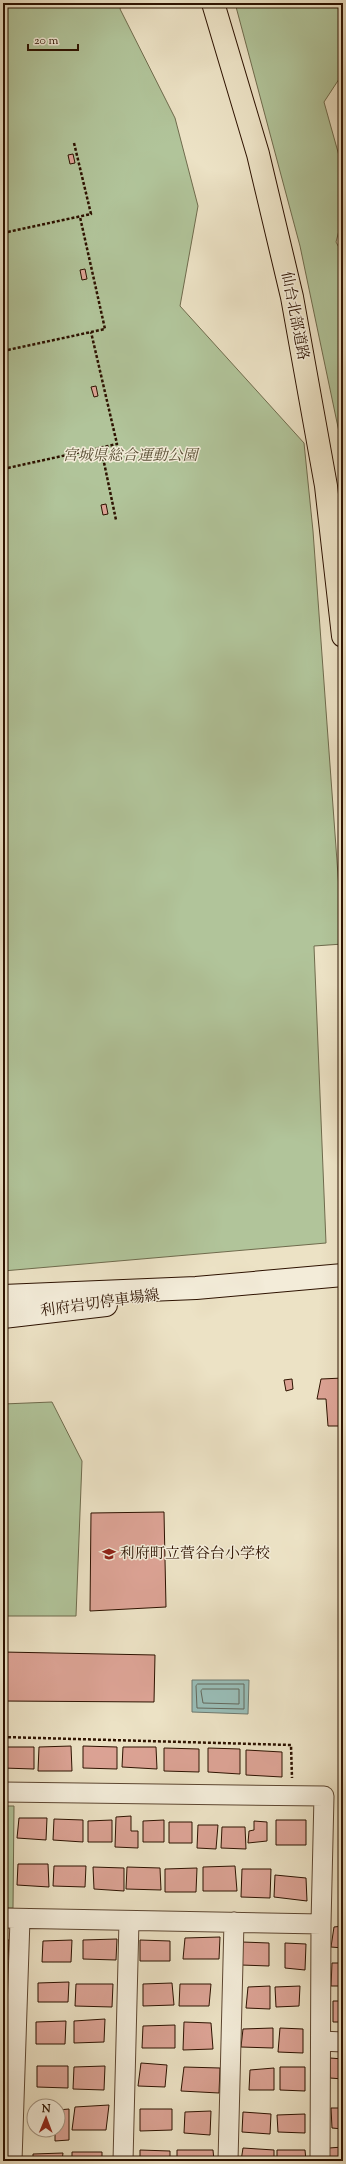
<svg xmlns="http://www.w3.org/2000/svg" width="346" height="2164" font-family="'Sorts Mill Goudy','Noto Serif JP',serif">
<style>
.green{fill:#b1c49a;stroke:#6f6b4d}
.water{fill:#99bdb7;stroke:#6e796e}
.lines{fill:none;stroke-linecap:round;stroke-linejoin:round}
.shore{stroke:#63685c;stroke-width:1}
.building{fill:#dca395;stroke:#2d1200}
.street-casing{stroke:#5d4631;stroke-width:21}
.secondary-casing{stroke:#2d1200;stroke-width:24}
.highway-casing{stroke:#2d1200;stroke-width:24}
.path{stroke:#2d1200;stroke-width:2.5;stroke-dasharray:3 2;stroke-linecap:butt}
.street{stroke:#f3ecd9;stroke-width:19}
.secondary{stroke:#f3ecd9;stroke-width:22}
.highway{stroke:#ece2c5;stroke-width:22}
.labels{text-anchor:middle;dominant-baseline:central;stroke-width:3;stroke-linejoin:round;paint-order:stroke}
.street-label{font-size:15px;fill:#2d1200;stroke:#f3ecd9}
.park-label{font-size:15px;font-style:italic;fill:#5b5036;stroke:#f3ecd9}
.poi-label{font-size:15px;fill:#2d1200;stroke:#f3ecd9;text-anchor:start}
</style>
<rect width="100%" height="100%" fill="#ece2c5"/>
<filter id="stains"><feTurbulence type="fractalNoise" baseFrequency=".005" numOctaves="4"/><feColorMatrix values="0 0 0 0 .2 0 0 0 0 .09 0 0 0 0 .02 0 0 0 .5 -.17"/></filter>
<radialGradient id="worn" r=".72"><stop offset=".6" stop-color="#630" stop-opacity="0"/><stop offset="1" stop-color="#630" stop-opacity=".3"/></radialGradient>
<!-- green -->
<path class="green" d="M3,3H122L120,9L175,118L198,206L180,306L304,443L313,531L343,944L314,946L326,1243L3,1271Z
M235,3H343V73L324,102L343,170V215L336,242L343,255V451L300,246Z
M52,1402L82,1461L76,1616H3V1404Z
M3,1806H14L13,1908H3Z"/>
<!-- water -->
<path class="water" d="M192,1680H249L248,1714L192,1712Z"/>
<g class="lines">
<!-- shore -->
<path class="shore" d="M198,1684H244V1709L197,1708L196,1686Z
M203,1689H239V1704L203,1703L201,1691Z"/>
</g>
<!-- building -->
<path class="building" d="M73,154L75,163L70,164L68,155Z
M85,269L87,279L82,280L80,270Z
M96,386L98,396L94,397L91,387Z
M106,504L108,514L103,515L101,505Z
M343,1378V1426H328L326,1399H317L321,1379Z
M292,1379L293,1389L286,1391L284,1380Z
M164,1512L166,1607L90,1611L91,1513Z
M3,1652L155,1655L154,1702L3,1701Z
M71,1746L72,1771H38L39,1747Z
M83,1746L117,1747V1769L83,1768Z
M3,1747H34V1769L3,1768Z
M123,1747H156L157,1769L122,1767Z
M164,1748L199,1749V1772L164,1771Z
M208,1748L240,1749V1774L208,1772Z
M246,1750L282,1752V1777L246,1775Z
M131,1816V1831H138V1848L115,1847L116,1817Z
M19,1818H47L46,1840L17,1838Z
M54,1819L83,1820V1842L53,1840Z
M112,1820V1842H88V1821Z
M164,1820V1842H143V1821Z
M276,1820H306V1845H276Z
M254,1821L267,1822V1841L248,1843L249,1831L254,1830Z
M169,1822H192V1843H169Z
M198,1825H218L216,1849L197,1848Z
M222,1827H245L246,1849L221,1848Z
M18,1864H48L49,1887L17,1885Z
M54,1866H86L85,1887L53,1886Z
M235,1866L237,1891H203V1867Z
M93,1867L124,1868V1891L94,1889Z
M127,1867L160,1868L161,1890L126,1889Z
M197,1868L196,1892H165V1869Z
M242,1869H271L270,1898L241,1897Z
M275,1875L306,1878L307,1901L274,1897Z
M343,1926V1948L331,1947L334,1927Z
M220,1937L219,1959H183L185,1938Z
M117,1939L116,1960L83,1959V1940Z
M3,1940H9L8,1960L3,1959Z
M72,1940L71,1962H42L43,1941Z
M140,1940L170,1941V1961H140Z
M242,1942L269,1943V1966L241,1965Z
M285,1943L306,1944L305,1970L285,1968Z
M332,1963H343V1986H331Z
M3,1979H6L5,2004H3Z
M69,1982L68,2002H38V1983Z
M172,1983L174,2005L143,2006V1984Z
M76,1984H113L112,2007L75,2006Z
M180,1984H211L209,2006H179Z
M270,1986V2009L246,2008L248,1987Z
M300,1986L299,2006L276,2007L275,1987Z
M333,2001H343V2022H333Z
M105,2019L104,2042L74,2043V2021Z
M66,2021L65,2044H36V2022Z
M184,2022L211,2023L213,2049L183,2050Z
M175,2025V2048H142L143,2026Z
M273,2028V2048L241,2047L243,2029Z
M280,2028L303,2029V2053L278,2052Z
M330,2058L343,2059V2079L330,2078Z
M141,2063L167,2065L165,2087L138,2086Z
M37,2066H68V2088L37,2087Z
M105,2066L104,2090L73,2089L74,2067Z
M184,2067L220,2068L219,2093L181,2091Z
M280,2067H305V2091L280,2090Z
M274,2068V2090H249L250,2070Z
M109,2105L106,2130H72L75,2107Z
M331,2108H343V2129L332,2128Z
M69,2109V2140L55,2141V2132L40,2130H58V2110Z
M140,2109H172V2130L140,2131Z
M211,2111L210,2135L184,2133L185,2112Z
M243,2112L271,2114L270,2134L242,2132Z
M305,2114V2133L278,2132L277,2115Z
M343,2147V2161H328L329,2148Z
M243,2148L274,2150V2161H241Z
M140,2150L170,2151V2161H140Z
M177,2150H213L214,2161H177Z
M277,2150H305L306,2161H277Z
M72,2152H102V2161H72Z
M63,2153L62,2161H33V2154Z"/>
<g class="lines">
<!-- street casing -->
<g class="street-casing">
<path id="street" d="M3,1792L324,1796L321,1924L3,1918
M321,2041L343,2042
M12,2161L20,1919
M123,2161L129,1921
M228,2161L234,1922
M320,2161L321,1924"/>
</g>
<!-- secondary casing -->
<g class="secondary-casing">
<path id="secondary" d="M3,1296L196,1288L343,1275
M3,1317L106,1305"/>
</g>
<!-- highway casing -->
<g class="highway-casing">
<path id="highway" d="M213,3L258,154L292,297L326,486L343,636"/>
</g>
<!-- path -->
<path class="path" d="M3,233L91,214L74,143
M3,351L105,329L80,217
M101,448L116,520
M3,469L117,444L91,332
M3,1737L291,1745L292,1778"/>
<!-- street -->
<use href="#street" class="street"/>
<!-- secondary -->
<use href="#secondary" class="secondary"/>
<!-- highway -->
<use href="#highway" class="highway"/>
</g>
<!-- icons -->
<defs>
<g id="school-bare" transform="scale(1.08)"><path d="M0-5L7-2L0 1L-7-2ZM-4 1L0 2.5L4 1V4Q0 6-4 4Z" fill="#8f2418" stroke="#f3ecd9" stroke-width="2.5" paint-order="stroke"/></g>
</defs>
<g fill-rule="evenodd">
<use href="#school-bare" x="109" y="1554"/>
</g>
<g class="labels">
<!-- street labels -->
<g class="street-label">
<text transform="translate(294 316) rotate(79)">仙台北部道路</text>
<text transform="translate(100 1304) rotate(-8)">利府岩切停車場線</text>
</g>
<!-- park labels -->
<g class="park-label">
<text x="130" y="456">宮城県総合運動公園</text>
</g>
<!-- poi labels -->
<g class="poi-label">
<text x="120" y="1554">利府町立菅谷台小学校</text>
</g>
</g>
<!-- margin -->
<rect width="346" height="2164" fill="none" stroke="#ece2c5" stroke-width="16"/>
<rect x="4" y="4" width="338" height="2156" fill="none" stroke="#2d1200" stroke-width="2"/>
<rect x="8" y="8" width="330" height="2148" fill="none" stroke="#2d1200"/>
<!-- north arrow -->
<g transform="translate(46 2118) rotate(1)"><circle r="19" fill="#f3ecd9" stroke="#a49582"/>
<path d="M0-3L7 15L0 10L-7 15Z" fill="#8f2418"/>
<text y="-6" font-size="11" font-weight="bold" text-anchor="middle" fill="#2d1200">N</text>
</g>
<!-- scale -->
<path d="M28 44v6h50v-6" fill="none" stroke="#2d1200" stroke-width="2"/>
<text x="34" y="44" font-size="12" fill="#2d1200" stroke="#f3ecd9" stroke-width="3" paint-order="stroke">20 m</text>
<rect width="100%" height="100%" filter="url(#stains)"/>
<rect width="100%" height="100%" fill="url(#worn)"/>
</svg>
